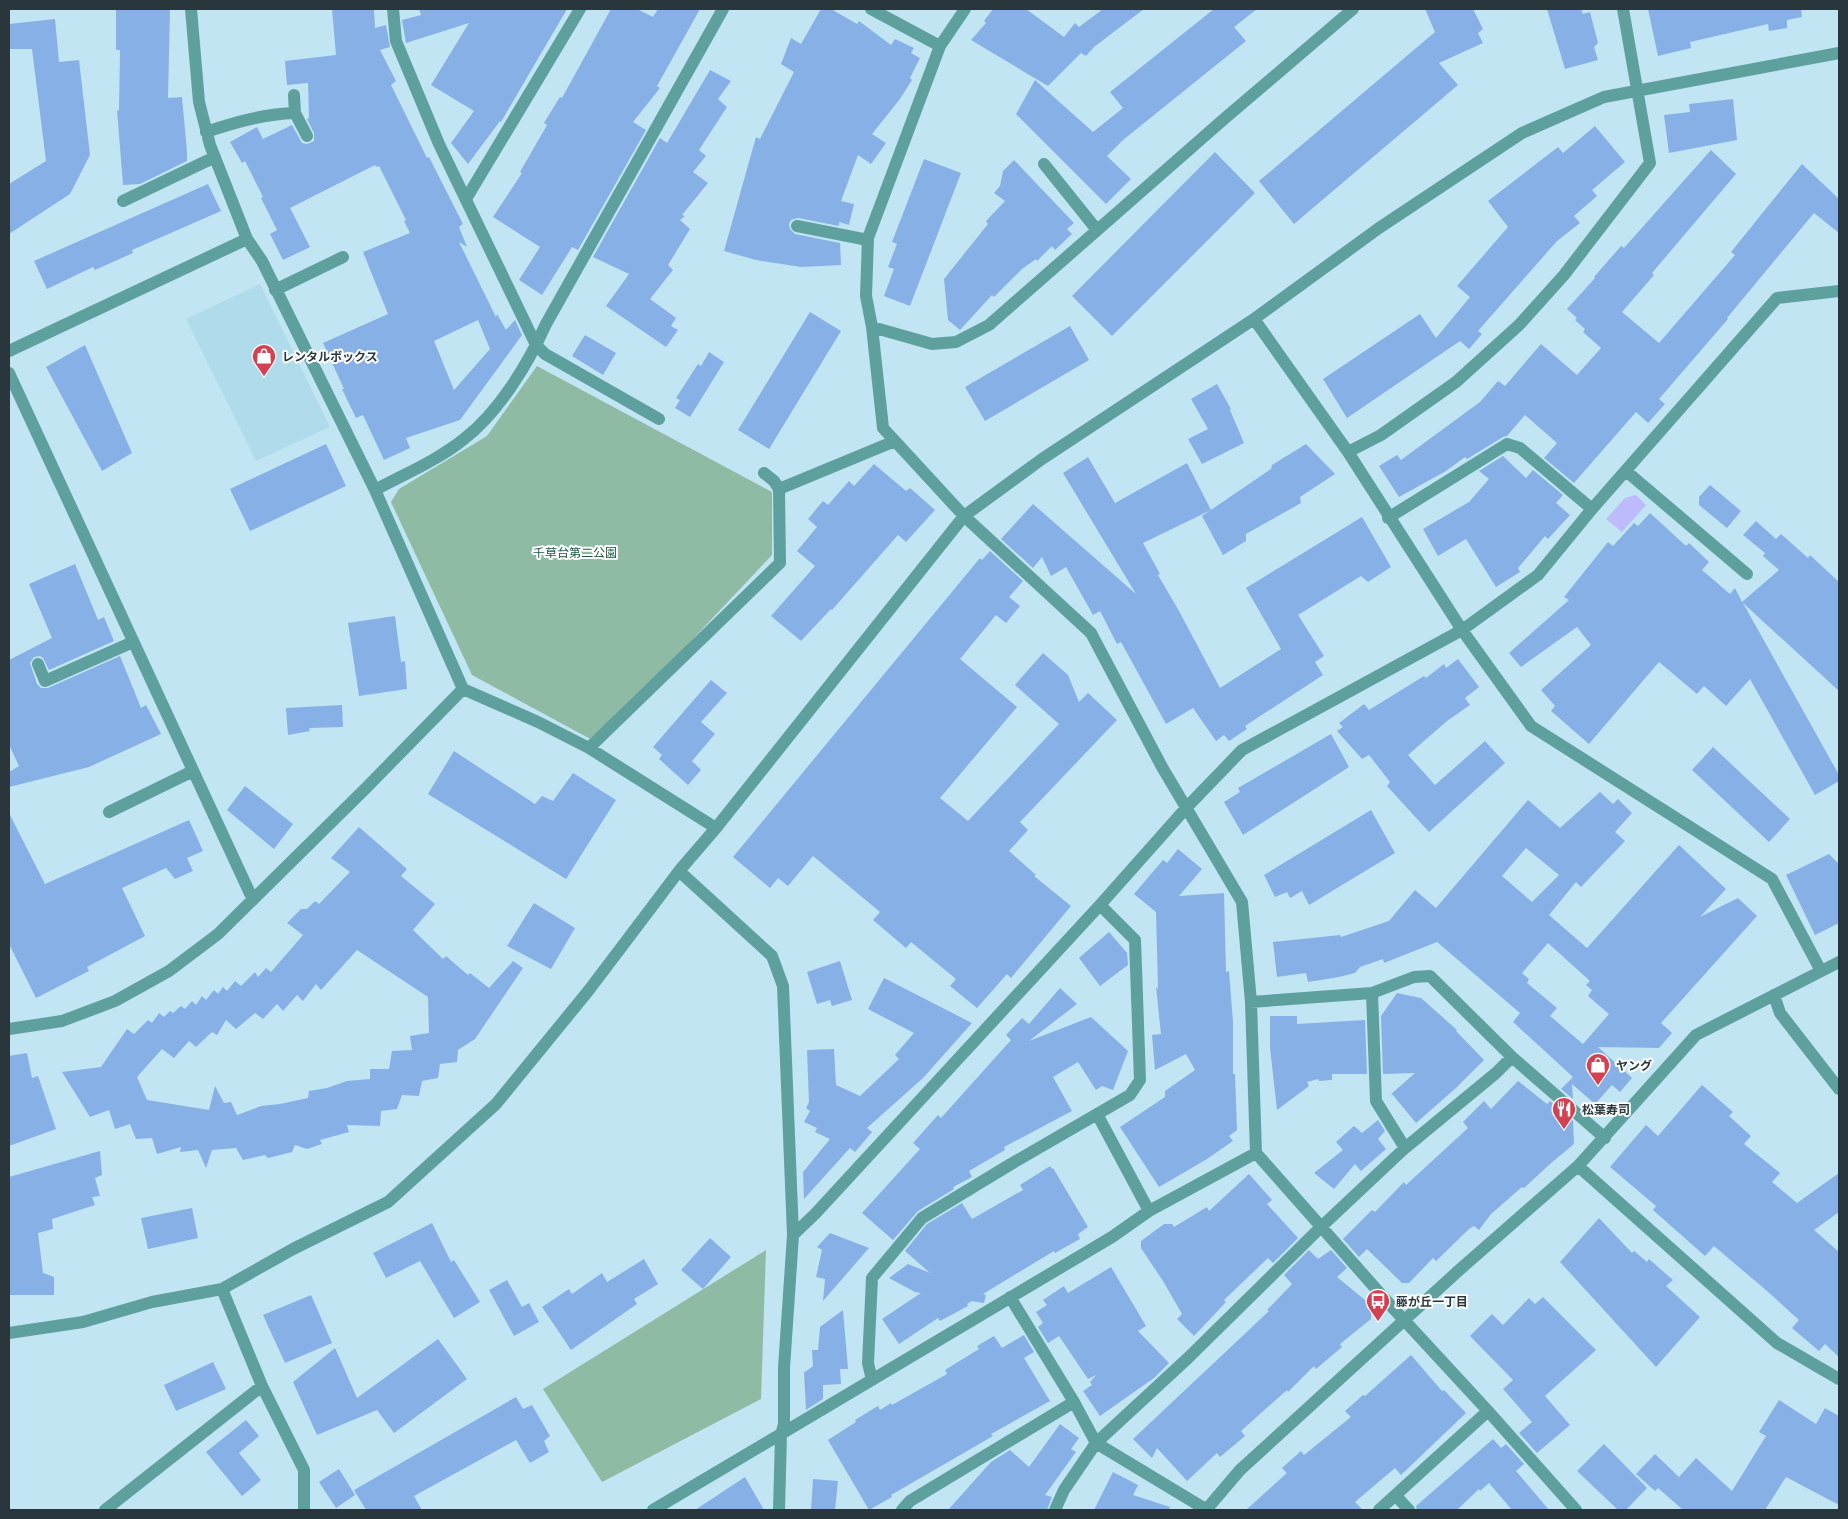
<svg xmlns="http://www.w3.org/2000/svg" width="1848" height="1519" font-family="'Noto Sans','Noto Sans JP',sans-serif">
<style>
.built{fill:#afdbeb}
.green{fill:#8fbaa4}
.water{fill:#bebbfc}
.building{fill:#87b1e6;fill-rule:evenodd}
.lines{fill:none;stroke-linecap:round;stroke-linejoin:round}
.minor{stroke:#5ea09e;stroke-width:12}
.labels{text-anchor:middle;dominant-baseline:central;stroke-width:4;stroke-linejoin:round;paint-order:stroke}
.poi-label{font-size:12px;font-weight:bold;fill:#29373c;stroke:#fff;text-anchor:start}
.park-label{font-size:12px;fill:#1d563e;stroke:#fff}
</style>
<rect width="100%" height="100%" fill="#c2e5f3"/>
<!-- built -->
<path class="built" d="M260,284L330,427L256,461L186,319Z"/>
<!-- green -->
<path class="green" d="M537,366L772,492V555L596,742L472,675L391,502L399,489L487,436Z
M766,1250L761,1399L602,1482L543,1389Z"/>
<!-- water -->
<path class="water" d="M1636,495L1646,505L1622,532L1606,519L1625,498Z"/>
<!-- building -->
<path class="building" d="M116,9H170L168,98L182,97L187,152V161L140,184L123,185L117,110L119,111L120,50H116Z
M332,9H374L375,28L386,25L390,47L380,50L396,81L391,85L427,158L429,157L463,224L459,227L467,247L459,242L496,317L497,314L506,330L515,320L522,335L460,420L406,438L410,448L384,460L363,415L356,418L342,389H344L323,343L388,314L363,252L410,233L404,221L406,220L379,166L376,167L375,165L290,208L310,247L283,260L270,234L277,230L261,198L263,197L245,161L242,163L230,142L257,127L263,139L292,125L302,143L307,144L314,141V133L307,119L309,118L308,83L287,85L285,61L336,55ZM478,320L490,349L454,390L434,341Z
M419,9H567L501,122L500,121L468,164L451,143L474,111L431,85L469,23L406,43L402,20L421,15Z
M611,9H637L653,17L658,9H700L657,86L660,88L633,122L646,130L578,250L572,247L542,295L519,280L540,247L493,217L522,173L520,172L547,125L544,123L560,97L562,98Z
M821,9H831L857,24L859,21L891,45L895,39L914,48L911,53L920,58L910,78L912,80L900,99L872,134L886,143L871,164L858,155L841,201L854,204L849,225L839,222V226L798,218L791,220L789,224L790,229L795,234L840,243L841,265L801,267L756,260L724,251L756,137L760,139L794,72L781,64L791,38L801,44Z
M993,9H1026L1064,37L1075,23L1079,27L1103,9H1144L1094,47L1086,56L1081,53L1048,86L971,40L986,23L984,21Z
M1214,9H1257L1234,27L1246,41L1123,140L1107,156L1131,179L1106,204L1016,114L1035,80L1093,132L1123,108L1110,92Z
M1425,9H1473L1483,29L1478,33L1483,43L1439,63L1458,85L1294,224L1259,181L1435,32Z
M1547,9H1581L1583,14L1590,12L1598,43L1594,47L1598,60L1565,69Z
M1648,9H1801L1802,17L1787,20V28L1769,31L1768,24L1690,42L1691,48L1658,56Z
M55,19L59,62L79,60L90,155L70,194L9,234V184L46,161L32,49H9V24Z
M710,70L731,81L718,99L727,107L699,150L706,156L693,172L708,183L682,215L685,216L680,220L690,229L668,265L673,270L650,299L676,318L671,326L678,330L666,347L606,306L629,274L593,257L660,138L667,143Z
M1733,99L1737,140L1669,153L1664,115L1690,112L1689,104Z
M1595,126L1625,162L1592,190L1597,196L1574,216L1580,223L1557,241L1478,331L1482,334L1469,349L1460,341L1347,418L1323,379L1420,314L1436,338L1470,297L1457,286L1508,227L1488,201L1558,147L1563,153Z
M1711,150L1736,174L1652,273L1654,275L1622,312L1659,343L1735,255L1731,252L1802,164L1839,199V233L1814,213L1727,318L1728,319L1659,399L1665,404L1648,423L1636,412L1574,483L1544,458L1557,443L1525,415L1507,436L1503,437L1467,459L1465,457L1446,471L1399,497L1379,466L1397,455L1401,460L1480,402L1498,381L1505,386L1541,344L1577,375L1601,348L1583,332L1585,329L1575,320L1577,318L1567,309L1595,278L1594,277L1621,246L1624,248Z
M1215,152L1255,193L1112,336L1072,296Z
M924,159L961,173L910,306L884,296L894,269L888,267L897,244L892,242Z
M1014,160L1074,223L1067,229L1072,234L1055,250L1052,246L1037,261L1036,259L1022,269L994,297L992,295L960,330L948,320L944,279L988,224L986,221L1005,201L994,193L1000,186L1003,171Z
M208,184L221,211L132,250L133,253L95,270L93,267L47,289L34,261Z
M810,312L841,331L769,449L738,430Z
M1070,326L1089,360L985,421L965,387Z
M585,335L616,353L603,375L572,356Z
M85,345L132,453L102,471L46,367Z
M709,352L724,362L690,417L675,408L680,400L676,398L698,364L701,366Z
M1217,384L1231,409L1230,410L1244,443L1202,464L1188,439L1208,429L1191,399Z
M326,444L346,486L250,531L230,489Z
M1306,444L1335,474L1300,497L1301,503L1246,534V541L1223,555L1202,516L1271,469L1272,465Z
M1503,456L1526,478L1533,470L1563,495L1556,503L1570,515L1548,539L1545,536L1518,568L1520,572L1496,587L1466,539L1438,556L1423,529L1469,502L1489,479L1479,471Z
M1088,457L1115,503L1187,463L1211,510L1143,543L1160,574L1158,575L1179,611L1220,688L1281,649L1246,588L1362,517L1391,567L1368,582L1361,576L1298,615L1324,656L1315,662L1323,675L1245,726L1247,729L1229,741L1224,735L1216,741L1193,708L1166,724L1121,642L1117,644L1100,611L1093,615L1066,567L1051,576L1042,557L1033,568L1001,539L1033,504L1136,594L1063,473Z
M874,464L906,491L910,488L935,510L906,542L898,535L832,610L831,609L801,641L771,616L815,566L797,551L817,527L808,519L823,501L828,505L849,481L854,486Z
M1710,485L1741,511L1727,528L1699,505V497Z
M1650,513L1686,546L1689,543L1709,562L1702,570L1730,594L1735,588L1742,602L1779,570L1763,556L1765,553L1743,535L1756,521L1776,539L1781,534L1808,558L1810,555L1839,582V691L1743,603L1839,775V781L1815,795L1750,679L1726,706L1704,686L1697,694L1659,662L1589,744L1551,711L1555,706L1541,690L1591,645L1577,627L1521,667L1509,653L1569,600L1564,597L1608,542L1613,546L1634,523L1638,526Z
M990,551L1023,581L1009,597L1020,606L1006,623L996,615L960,659L1017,707L940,798L968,821L1059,724L1015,685L1043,653L1068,675L1079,702L1088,693L1117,720L1020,822L1028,830L1009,851L1036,875L1034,876L1071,906L1011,978L1007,974L977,1008L950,986L956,979L911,942L906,948L873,920L880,912L813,856L788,886L778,878L770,888L733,857L980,558L982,560Z
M75,564L98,620L104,617L114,641L49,670L43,658L40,656L34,657L30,663L37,684L41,688H48L120,656L141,708L146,705L161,734L89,767L9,787V772L19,766L9,745V660L52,638L29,584Z
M395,616L401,662L405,661L407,689L359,696L348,623Z
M1458,659L1479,687L1465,698L1470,705L1447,721L1408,755L1435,785L1485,741L1505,763L1429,832L1387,786L1390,782L1369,755L1362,759L1337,731L1343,727L1339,723L1364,704L1369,710L1424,676L1426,678L1444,664L1446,668Z
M711,680L727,693L701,722L715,734L692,761L701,770L688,785L659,759L662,755L653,747Z
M342,705L343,727L309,728L310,731L288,735L286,708Z
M1331,734L1349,767L1243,835L1224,802L1240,792L1238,788Z
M1713,747L1790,819L1769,842L1692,770Z
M454,751L535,804L542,796L553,801L573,773L616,800L566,879L428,794Z
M245,786L293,824L274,849L227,810Z
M1600,792L1613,804L1618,799L1632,813L1615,832L1625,841L1581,887L1576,882L1549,915L1587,948L1679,845L1726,889L1700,917L1738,898L1757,916L1661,1023L1672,1033L1659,1048L1598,1047L1632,1078L1620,1092L1612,1085L1595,1104L1572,1084L1573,1099L1561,1089L1573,1077L1513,1022L1520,1013L1437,942L1384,963L1383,959L1360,967L1355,973L1339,977L1308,982L1306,973L1277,977L1273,942L1340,935L1341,937L1389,921L1415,890L1436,908L1528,800L1560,828ZM1526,848L1559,875L1532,902L1502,876ZM1548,943L1590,981L1586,985L1592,990L1588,996L1609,1014L1583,1044L1550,1016L1557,1008L1527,983L1529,979L1522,973Z
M1371,810L1395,853L1309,905L1302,891L1290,898L1287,892L1275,897L1264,875Z
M9,813L45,884L189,820L203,851L187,858L193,871L175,879L166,868L122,888L145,936L87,967L89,971L36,998L9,944Z
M359,827L407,869L401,876L435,904L413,930L443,959L446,956L468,975L470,973L489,988L513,961L523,968L475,1039L458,1050L457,1062L440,1064L438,1078L422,1081L419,1096L402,1095L397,1109L381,1111L380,1126L347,1125L349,1132L320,1140L322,1144L307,1149L295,1145L292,1152L268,1158L265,1155L243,1160L236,1148L212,1150L206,1168L198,1150L180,1152L181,1147L157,1154L152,1138L136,1139L130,1124L115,1129L109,1110L90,1117L62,1072L101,1067L127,1029L134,1034L148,1020L152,1023L159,1013L164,1017L170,1011L173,1013L181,1006L185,1009L192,1001L196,1005L202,996L206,1000L214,990L218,994L223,987L227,991L235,981L241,986L255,972L258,977L266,968L271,972L303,935L287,923L301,909H307L315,901L319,904L350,872L331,858ZM357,950L428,997L429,1033L410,1036L412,1050L392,1051L389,1069H370V1079L347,1081L327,1088L309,1091L308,1098L280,1104L261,1106L237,1115L231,1102L224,1103L215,1086L209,1110L147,1100L137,1077L162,1049L174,1058L189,1041L196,1047L212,1032L217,1035L226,1020L236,1029L255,1013L263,1019L277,1004L283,1011L297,995L303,1001L316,984L321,990Z
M1178,849L1202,869L1179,896L1224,893L1226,972L1229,971L1233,1022V1074H1235L1237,1130L1229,1136L1233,1141L1207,1159L1159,1187L1120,1127L1165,1097V1091L1195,1070L1186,1054L1155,1070L1152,1035L1161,1034L1156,987L1158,989L1156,912L1134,894L1163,860L1167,863Z
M1829,854L1839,864V923L1815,935L1786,875Z
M534,903L575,928L551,969L507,946Z
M1109,932L1127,953L1128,965L1100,986L1079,958Z
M840,961L852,1000L832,1006L830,1000L817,1004L807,972Z
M884,978L972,1023L923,1078L867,1128L872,1132L855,1152L850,1148L804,1199L803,1172L830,1139L815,1132L817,1128L804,1122L810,1111L806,1108L809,1102L807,1050L834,1049L836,1085L860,1096L899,1059L895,1055L914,1033L868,1009Z
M1060,988L1077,1004L1029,1041L1091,1017L1128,1051L1113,1090L1102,1086L1096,1090L1078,1062L1053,1077L1072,1111L1004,1147L1005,1150L969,1171L972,1177L953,1187L954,1189L918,1211L893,1240L862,1213L920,1149L913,1143L938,1115L941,1118L1011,1040L1006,1035L1022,1018L1029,1024Z
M1397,993L1421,998L1457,1030L1456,1031L1484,1060L1456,1088L1416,1123L1392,1094L1390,1095L1415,1073L1383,1074L1381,1016Z
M1270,1016H1297V1024L1365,1020L1367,1074H1332V1080L1319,1081L1318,1079L1307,1082L1309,1086L1277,1110L1270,1048Z
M27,1053L32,1078L38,1076L56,1129L9,1146V1056Z
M1518,1081L1547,1104L1550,1101L1573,1121L1574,1144L1550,1164L1524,1188L1522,1187L1491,1214L1479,1230L1474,1226L1469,1229L1436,1261L1433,1258L1409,1283H1402L1367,1249L1359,1257L1343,1239L1372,1210L1375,1212L1404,1182L1406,1185L1468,1128L1463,1122L1484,1101L1491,1109Z
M1702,1085L1733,1112L1729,1116L1751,1136L1744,1144L1780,1173L1772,1182L1797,1203L1839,1173V1212L1814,1230L1839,1252V1357L1825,1344L1819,1351L1792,1328L1799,1320L1767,1291L1714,1246L1705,1256L1653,1210L1656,1206L1610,1167L1646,1125L1658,1136Z
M1378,1120L1385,1131L1378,1139L1386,1149L1361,1171L1355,1164L1334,1189L1314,1173L1343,1150L1336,1142L1354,1126L1362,1133Z
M100,1151L102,1175L95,1178L100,1196L92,1197L95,1205L52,1219L53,1229L38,1233L43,1273L54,1277V1295H9V1177Z
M1050,1166L1052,1169L1053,1168L1088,1227L1078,1234L1080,1239L1055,1253L1054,1251L983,1294L986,1295L984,1303L972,1301L967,1304L968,1306L940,1321L938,1318L899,1344L882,1319L921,1293L915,1292L889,1278L908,1264L930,1273L905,1251L927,1224L962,1203L972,1219L1023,1190L1020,1185Z
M1249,1174L1272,1200L1267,1204L1298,1238L1273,1263L1268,1258L1224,1300L1226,1302L1194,1336L1177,1319L1182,1314L1163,1281L1141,1248V1241L1164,1224H1172L1174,1227L1207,1207L1209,1211Z
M192,1208L198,1238L148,1249L141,1218Z
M1599,1218L1632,1253L1634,1251L1647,1262L1649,1259L1673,1280L1666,1286L1700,1317L1656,1367L1560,1262Z
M432,1223L451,1262L454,1260L480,1302L454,1318L420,1261L386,1278L373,1253Z
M830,1233L869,1248L823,1301L825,1279L816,1277L822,1250L817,1247Z
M710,1238L731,1257L703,1289L681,1270Z
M1309,1250L1318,1259L1331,1250L1347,1268L1337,1277L1371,1305V1319L1340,1344L1342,1347L1316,1369L1314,1366L1288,1392L1287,1390L1241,1431L1245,1436L1220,1457L1217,1453L1187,1481L1157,1448L1152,1458L1133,1439L1269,1311L1267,1310L1292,1284L1284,1275Z
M644,1259L658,1284L634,1299L637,1304L571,1350L542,1307L569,1289L572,1294L602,1273L607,1282Z
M1111,1267L1146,1326L1138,1331L1169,1363L1154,1378L1100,1416L1083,1391L1092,1385L1090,1382L1096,1375L1088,1379L1059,1336L1048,1343L1038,1327L1043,1323L1036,1312L1047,1305L1043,1300L1064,1286L1068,1293Z
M507,1280L522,1307L529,1303L539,1322L514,1336L489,1290Z
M311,1295L332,1343L285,1363L263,1315Z
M1543,1297L1596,1350L1545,1396L1570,1425L1537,1453L1519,1433L1532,1422L1503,1389L1513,1380L1470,1336L1492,1314L1503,1325L1529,1298L1535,1304Z
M843,1310L848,1369H840L841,1384L823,1385V1399L806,1410L804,1372H813H805L813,1366L812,1350H818L820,1327Z
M1024,1335L1034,1352L1024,1358L1050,1401L991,1434L993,1436L891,1495L892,1497L869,1510L828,1440L856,1422L855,1420L878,1406L880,1410L891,1403L892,1405L947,1374L945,1370L979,1349L977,1346L994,1336L1002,1348Z
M438,1339L467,1379L394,1433L377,1410L317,1435L293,1382L335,1348L357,1398Z
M1411,1355L1442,1391L1444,1390L1466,1413L1401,1475L1395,1468L1355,1502L1363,1510H1246L1287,1473L1282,1468L1301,1451L1304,1455L1351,1417L1345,1411L1363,1395L1365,1396Z
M213,1362L226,1389L176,1411L164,1385Z
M516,1397L523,1409L532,1405L550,1436L544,1441L549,1452L530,1463L516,1440L414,1496L422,1510H366L354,1490Z
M1779,1400L1816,1424L1825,1408L1839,1416V1505L1786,1477L1765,1510H1683L1658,1488L1655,1491L1636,1474L1655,1454L1679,1477L1696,1458L1732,1491L1766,1436L1759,1432Z
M246,1420L259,1436L239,1453L261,1480L242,1496L206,1452Z
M1060,1424L1079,1438L1071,1449L1076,1452L1045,1495L1052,1497L1047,1510H948L991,1462L1010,1450L1029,1467Z
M1493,1439L1501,1448L1506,1444L1524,1464L1516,1471L1549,1510H1512L1489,1483L1480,1491L1479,1489L1457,1510H1417L1416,1506Z
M1604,1444L1647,1488L1626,1510H1618L1577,1471Z
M339,1469L355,1495L336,1508L319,1482Z
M1113,1472L1138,1485L1133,1495L1170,1507L1169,1510H1094Z
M745,1477L764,1510H695Z
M813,1479L838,1481L835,1510H811Z"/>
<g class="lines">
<!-- minor -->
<path class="minor" d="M191,9L199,102L210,145L247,239L262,261L375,490L463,689L538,722L589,748L716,828
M393,9L396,41L439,144L536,345L545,354L659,419
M871,9L940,46
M965,9L940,46L868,238L866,296L872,327L883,428L964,516L1091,633L1162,767L1242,902L1251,1002L1256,1153L1392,1307L1488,1411L1576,1510
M294,95L295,113
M206,132C236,122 264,114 295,113L307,136
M1044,164L1097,230
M466,199L580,9
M123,201L215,157
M797,226L868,240
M275,290L343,257
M1254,319L1348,452L1462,630L1531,726L1772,879L1821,971
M872,327L932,344L956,342L989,325L1224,119L1353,9
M9,351L247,239
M9,373L253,900
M1348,452L1381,435L1456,382L1519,325L1564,275L1650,163L1623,9
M1626,471L1747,574
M779,489L895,441
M375,490C405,474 438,460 464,439C499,412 528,364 546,324L723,9
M1388,518L1507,444L1520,448L1592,509
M38,664L45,681L133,642
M589,748L780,563L779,489L774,481L764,473
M109,812L193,771
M679,871L772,956L783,986L793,1235L784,1368V1424L781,1435L779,1510
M1372,993L1376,1101L1405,1148
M1774,995L1780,1013L1839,1089
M1251,1002L1372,993L1414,977L1430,976L1512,1057L1605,1138
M9,1029L62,1021L115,1001L169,971L218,934L366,788L463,689
M1097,1114L1149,1211
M1578,1166L1777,1343L1839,1379
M793,1235L815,1214L1100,905L1187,807L1242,750L1462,630L1538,575L1592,509L1777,298L1839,291
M222,1289L262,1386L304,1470V1510
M1010,1297L1074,1402L1096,1443L1207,1510
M9,1333L83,1322L152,1302L222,1289L293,1249L388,1202L496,1104L589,990L679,871L716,828L964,516L1042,459L1254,319L1379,228L1522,133L1604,97L1839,53
M872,1380L868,1363L872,1278L922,1218L1011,1164L1130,1095L1140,1080L1135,940L1100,905
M1396,1496L1409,1510
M105,1510L262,1386
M653,1510L1112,1237L1149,1211L1256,1153
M902,1510L910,1501L1074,1402
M1055,1510L1064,1490L1096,1443L1188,1358L1321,1227L1405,1148L1496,1073L1512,1057
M1206,1510L1240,1470L1457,1272L1578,1166L1696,1035L1839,962
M1379,1510L1488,1411"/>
</g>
<!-- icons -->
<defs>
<g id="shop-pin" transform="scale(1.25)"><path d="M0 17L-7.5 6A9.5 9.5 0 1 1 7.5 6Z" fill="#d24252" stroke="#fff"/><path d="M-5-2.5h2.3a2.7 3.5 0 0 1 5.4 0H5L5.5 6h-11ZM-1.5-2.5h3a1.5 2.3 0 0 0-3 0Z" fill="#fff"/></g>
<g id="restaurant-pin" transform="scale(1.25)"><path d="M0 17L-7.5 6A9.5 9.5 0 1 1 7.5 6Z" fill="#d24252" stroke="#fff"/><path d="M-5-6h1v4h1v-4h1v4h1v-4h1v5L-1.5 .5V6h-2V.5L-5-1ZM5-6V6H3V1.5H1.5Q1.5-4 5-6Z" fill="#fff"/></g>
<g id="bus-pin" transform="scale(1.25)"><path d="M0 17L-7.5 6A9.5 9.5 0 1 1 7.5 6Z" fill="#d24252" stroke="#fff"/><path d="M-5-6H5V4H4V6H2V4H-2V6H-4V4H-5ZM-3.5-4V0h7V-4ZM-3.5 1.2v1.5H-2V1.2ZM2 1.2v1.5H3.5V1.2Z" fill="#fff"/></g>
</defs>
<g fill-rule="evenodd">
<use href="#shop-pin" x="264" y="356"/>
<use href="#shop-pin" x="1598" y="1065"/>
<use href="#restaurant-pin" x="1564" y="1109"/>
<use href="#bus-pin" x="1378" y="1301"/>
</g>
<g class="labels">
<!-- poi labels -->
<g class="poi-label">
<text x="282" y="356">レンタルボックス</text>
<text x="1616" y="1065">ヤング</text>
<text x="1582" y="1109">松葉寿司</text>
<text x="1396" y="1301">藤が丘一丁目</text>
</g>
<!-- park labels -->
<g class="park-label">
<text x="575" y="552">千草台第二公園</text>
</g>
</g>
<!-- border -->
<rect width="1848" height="1519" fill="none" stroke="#29373c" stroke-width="20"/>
</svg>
